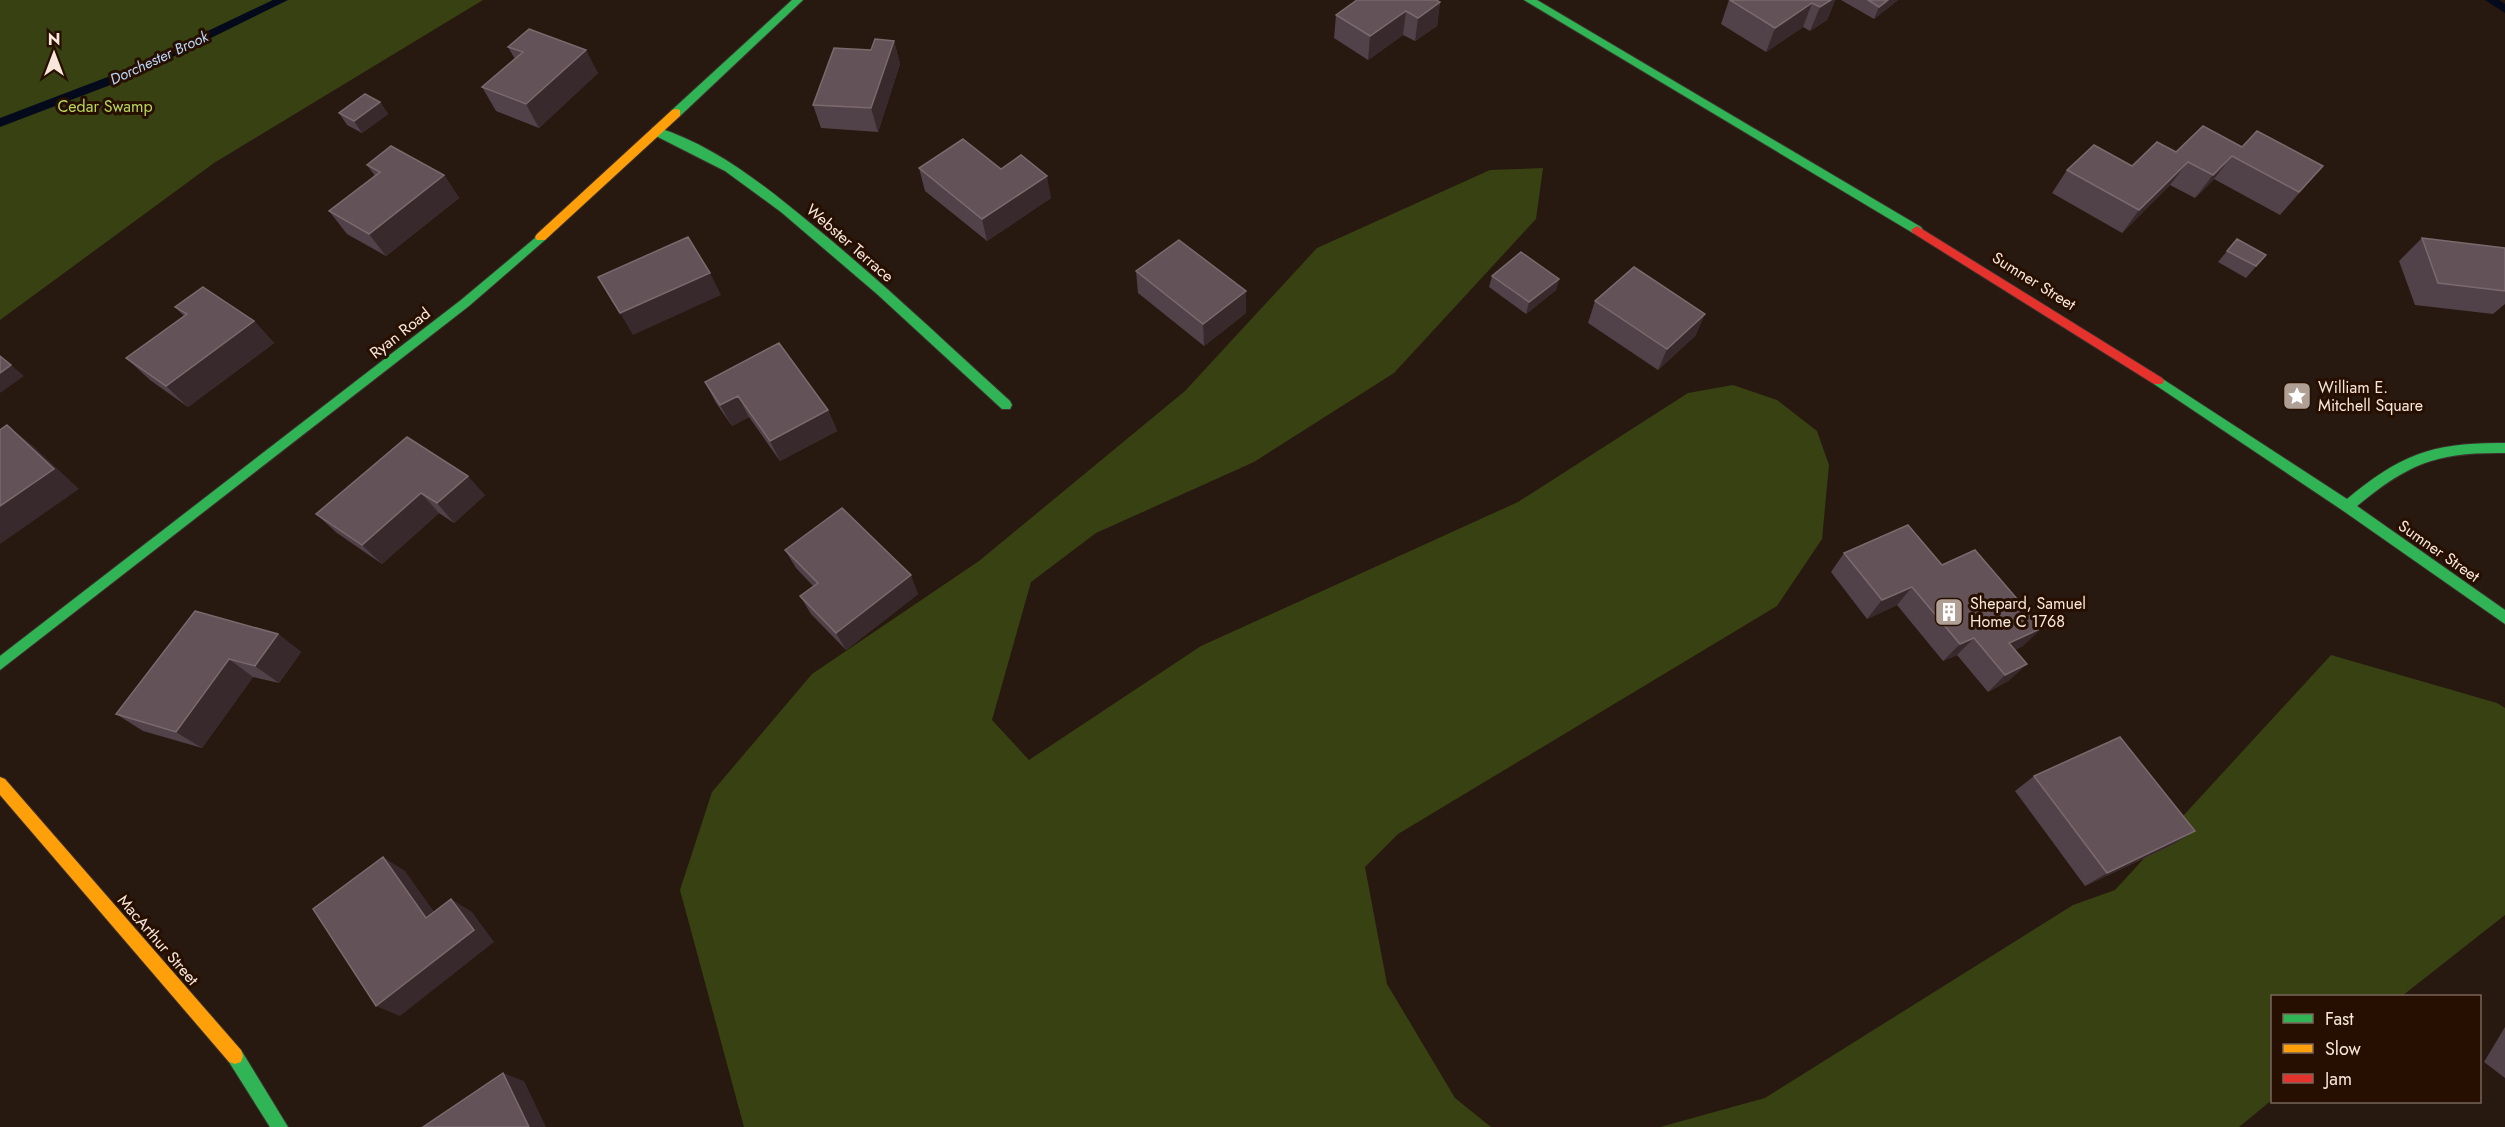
<svg xmlns="http://www.w3.org/2000/svg" width="2505" height="1127" font-family="Jost,sans-serif">
<style>
.green{fill:#374112}
.lines{fill:none;stroke-linecap:round;stroke-linejoin:round}
.stream{fill:#040a1b;fill-rule:evenodd}
.fast-casing{stroke:#3e322d;stroke-width:2}
.slow-casing{stroke:#3e322d;stroke-width:2}
.jam-casing{stroke:#3e322d;stroke-width:2}
.fast{fill:#30b455;fill-rule:evenodd}
.slow{fill:#ff9f0a;fill-rule:evenodd}
.jam{fill:#e5322d;fill-rule:evenodd}
.wall{fill:#514149}
.shaded-wall{fill:#382a2c}
.building{fill:#635359;stroke:#7a6a6d;stroke-width:1.5}
.labels{text-anchor:middle;dominant-baseline:central;stroke-width:6;stroke-linejoin:round;paint-order:stroke}
.far-water-label{font-size:15px;font-style:italic;fill:#b9d7fc;stroke:#270f00}
.park-label{font-size:16px;fill:#b8d65c;stroke:#270f00}
.street-label{font-size:16px;fill:#f9e7dc;stroke:#270f00}
.poi-label{font-size:16px;fill:#f9e7dc;stroke:#270f00;text-anchor:start}
</style>
<rect width="100%" height="100%" fill="#271910"/>
<!-- green -->
<path class="green" d="M0,0H483L214,163L0,320Z
M1543,168L1536,219L1394,373L1254,462L1096,533L1031,582L992,720L1029,760L1201,646L1518,502L1688,393L1733,385L1777,400L1817,431L1829,465L1822,539L1777,606L1398,834L1365,867L1387,984L1455,1098L1491,1127H744L680,890L712,792L812,674L979,561L1185,391L1317,248L1490,170Z
M2331,655L2497,703L2505,708V915L2402,996H2272V1100L2239,1127H1660L1765,1098L2073,905L2115,890Z"/>
<g class="lines">
<!-- stream -->
<path class="stream" d="M273,0H288L134,76L0,127V118L126,70Z
M2485,0H2499L2505,4V13Z"/>
<!-- fast casing -->
<g class="fast-casing">
<path id="fast" d="M792,0H803L680,116H672V110Z
M1524,0H1537L1921,227L1923,230L1921,233H1913Z
M656,127C714,145 764,185 810,223C879,279 944,341 1010,401L1012,405L1010,409H1002L877,294L781,212L725,171L652,134V128Z
M541,233L545,234L547,237L545,240L469,306L0,670V656L461,300Z
M2158,376L2347,499C2401,454 2434,442 2505,443V453C2437,452 2409,463 2357,506L2505,610V624L2342,510L2154,384L2152,381Z
M235,1048L241,1050L288,1127H270L229,1062L227,1056L229,1050Z"/>
</g>
<!-- slow casing -->
<g class="slow-casing">
<path id="slow" d="M676,109L680,110V116L545,240H537L535,237L537,234L672,110Z
M0,777L5,779L241,1050L243,1056L241,1062L235,1064L229,1062L0,795Z"/>
</g>
<!-- jam casing -->
<g class="jam-casing">
<path id="jam" d="M1917,226L2162,378L2164,381L2162,384H2154L1913,233L1911,230Z"/>
</g>
<!-- fast -->
<use href="#fast" class="fast"/>
<!-- slow -->
<use href="#slow" class="slow"/>
<!-- jam -->
<use href="#jam" class="jam"/>
</g>
<!-- wall -->
<path class="wall" d="M1729,0H1835L1827,20L1810,31L1803,27L1766,52L1721,24Z
M1841,0H1898L1874,19Z
M1440,2L1437,26L1415,41L1403,35L1368,60L1334,38L1336,15Z
M894,41L900,64L878,132L821,128L813,105L871,50Z
M508,47L598,73L539,128L496,111L482,87L515,59Z
M380,102L388,114L362,133L347,125L339,113Z
M2242,147L2323,166L2280,215L2214,179L2195,198L2170,185L2122,233L2052,193L2067,170L2132,166L2176,152Z
M367,165L444,175L459,198L386,256L347,234L329,211L375,176Z
M919,168L1001,169L1051,198L987,241L925,191Z
M2422,238L2505,248V304L2493,314L2415,305L2399,261Z
M2237,239L2266,255L2246,278L2218,262Z
M1136,271L1246,291V313L1204,346L1138,293Z
M1492,276L1559,279L1556,290L1526,314L1489,287Z
M1595,301L1696,335L1658,370L1588,323Z
M175,307L254,321L274,343L188,407L150,380L126,358L184,316Z
M705,382L828,410L837,431L780,461L749,417L732,426L716,403Z
M407,437L485,495L454,523L439,513L382,564L337,533L316,514Z
M785,550L918,594L846,650L811,614L800,596L813,586L796,568Z
M1844,553L1942,565L2023,646L2014,650L2027,664L2008,681L1988,692L1957,655L1943,661L1897,605L1867,619L1831,572Z
M278,634L301,652L279,683L253,677L202,748L143,731L116,714Z
M2034,776L2172,845L2085,886L2015,791Z
M2505,1027V1078L2484,1062Z"/>
<!-- shaded-wall -->
<path class="shaded-wall" d="M1831,0H1835L1827,20L1810,31L1820,7Z
M1888,0H1898L1874,19L1879,7Z
M1440,2L1437,26L1415,41L1418,18Z
M1812,3L1803,27L1766,52L1775,28Z
M1406,11L1403,35L1368,60L1370,36Z
M894,41L900,64L878,132L871,108Z
M586,50L598,73L539,128L526,104Z
M380,102L388,114L362,133L354,121Z
M2232,156L2214,179L2195,198L2213,175Z
M2188,162L2170,185L2122,233L2139,210Z
M444,175L459,198L386,256L369,234Z
M1047,176L1051,198L987,241L982,219Z
M710,273L721,295L633,335L620,313Z
M1559,279L1556,290L1526,314L1529,302Z
M1246,291V313L1204,346L1203,324Z
M1705,314L1696,335L1658,370L1667,349Z
M254,321L274,343L188,407L166,386Z
M11,365L24,376L0,393V373Z
M738,396L749,417L732,426L720,405Z
M828,410L837,431L780,461L770,441Z
M7,425L33,446L79,489L0,544V506Z
M468,476L485,495L454,523L437,503Z
M421,493L439,513L382,564L362,545Z
M911,575L918,594L846,650L836,633Z
M1912,587L1897,605L1867,619L1882,600Z
M2042,628L2023,646L1991,661L2009,643Z
M278,634L301,652L279,683L255,666Z
M1974,638L1957,655L1943,661L1960,644Z
M229,659L253,677L202,748L176,732Z
M2027,664L2008,681L1988,692L2005,675Z
M2195,831L2172,845L2085,886L2107,873Z
M383,857L405,871L447,930L426,918Z
M451,899L472,912L494,942L400,1016L376,1006Z
M503,1073L524,1081L546,1127H529Z"/>
<!-- building -->
<path class="building" d="M1357,0H1436L1440,2L1418,18L1406,11L1370,36L1336,15Z
M1730,0H1831L1820,7L1812,3L1775,28Z
M1868,0H1888L1879,7Z
M529,29L586,50L526,104L482,87L523,52L508,47Z
M875,39L894,41L871,108L813,105L834,48L871,50Z
M365,94L380,102L354,121L339,113Z
M2203,126L2242,147L2257,131L2323,166L2299,192L2232,156L2213,175L2188,162L2139,210L2067,170L2094,145L2132,166L2157,142L2176,152Z
M963,139L1001,169L1021,155L1047,176L982,219L919,168Z
M391,146L444,175L369,234L329,211L380,172L367,165Z
M688,237L710,273L620,313L598,277Z
M2422,238L2505,248V291L2438,283Z
M2237,239L2266,255L2256,266L2227,251Z
M1179,240L1246,291L1203,324L1136,271Z
M1521,252L1559,279L1529,302L1492,276Z
M1634,267L1705,314L1667,349L1595,301Z
M203,287L254,321L166,386L126,358L187,314L175,307Z
M779,343L828,410L770,441L738,396L720,405L705,382Z
M0,356L11,365L0,373Z
M7,425L54,469L0,506V430Z
M407,437L468,476L437,503L421,493L362,545L316,514Z
M842,508L911,575L836,633L800,596L818,583L785,550Z
M1908,525L1942,565L1975,550L2042,628L2009,643L2027,664L2005,675L1974,638L1960,644L1912,587L1882,600L1844,553Z
M195,611L278,634L255,666L229,659L176,732L116,714Z
M2120,737L2195,831L2107,873L2034,776Z
M383,857L426,918L451,899L474,930L376,1006L313,909Z
M503,1073L529,1127H423Z"/>
<!-- icons -->
<defs>
<g id="sight-square" transform="scale(1.5)"><rect x="-9" y="-9" width="18" height="18" rx="4" fill="#b09f95" stroke="#270f00"/><path d="M0-6L1.8-2.2L6-1.7L2.9 1.2L3.7 5.4L0 3.3L-3.7 5.4L-2.9 1.2L-6-1.7L-1.8-2.2Z" fill="#fff"/></g>
<g id="building-square" transform="scale(1.5)"><rect x="-9" y="-9" width="18" height="18" rx="4" fill="#b09f95" stroke="#270f00"/><path d="M-4-6H4V6H1V3H-1V6H-4ZM-2.5-4.3h1.7v1.8h-1.7ZM.8-4.3h1.7v1.8H.8ZM-2.5-1h1.7V.8h-1.7ZM.8-1h1.7V.8H.8Z" fill="#fff"/></g>
</defs>
<g fill-rule="evenodd">
<use href="#sight-square" x="2297" y="396"/>
<use href="#building-square" x="1949" y="612"/>
</g>
<g class="labels">
<!-- far-water labels -->
<g class="far-water-label">
<text transform="translate(159 58) rotate(-25)">Dorchester Brook</text>
</g>
<!-- park labels -->
<g class="park-label">
<text x="105" y="106">Cedar Swamp</text>
</g>
<!-- street labels -->
<g class="street-label">
<text transform="translate(850 243) rotate(41)">Webster Terrace</text>
<text transform="translate(2034 281) rotate(32)">Sumner Street</text>
<text transform="translate(400 333) rotate(-38)">Ryan Road</text>
<text transform="translate(2439 551) rotate(35)">Sumner Street</text>
<text transform="translate(158 940) rotate(49)">MacArthur Street</text>
</g>
<!-- poi labels -->
<g class="poi-label">
<text x="2318" y="387">William E.<tspan x="2318" dy="18">Mitchell Square</tspan></text>
<text x="1970" y="603">Shepard, Samuel<tspan x="1970" dy="18">Home C 1768</tspan></text>
</g>
</g>
<!-- legend -->
<rect x="2271" y="995" width="210" height="108" fill="#270f00" stroke="#7b6558" stroke-width="1.5"/>
<rect x="2283" y="1014" width="30" height="9" fill="#30b455" stroke="#7b6558" stroke-width="1.5"/>
<text x="2325" y="1025" font-size="18" fill="#f9e7dc">Fast</text>
<rect x="2283" y="1044" width="30" height="9" fill="#ff9f0a" stroke="#7b6558" stroke-width="1.5"/>
<text x="2325" y="1055" font-size="18" fill="#f9e7dc">Slow</text>
<rect x="2283" y="1074" width="30" height="9" fill="#e5322d" stroke="#7b6558" stroke-width="1.5"/>
<text x="2325" y="1085" font-size="18" fill="#f9e7dc">Jam</text>
<!-- north arrow -->
<g transform="translate(54 54)" stroke="#270f00" stroke-width="4.5" paint-order="stroke">
<path d="M0-4.5L10 22L0 15L-10 22Z" fill="#f9e7dc"/>
<text y="-9" font-size="16" font-weight="bold" text-anchor="middle" fill="#f9e7dc">N</text>
</g>
</svg>
